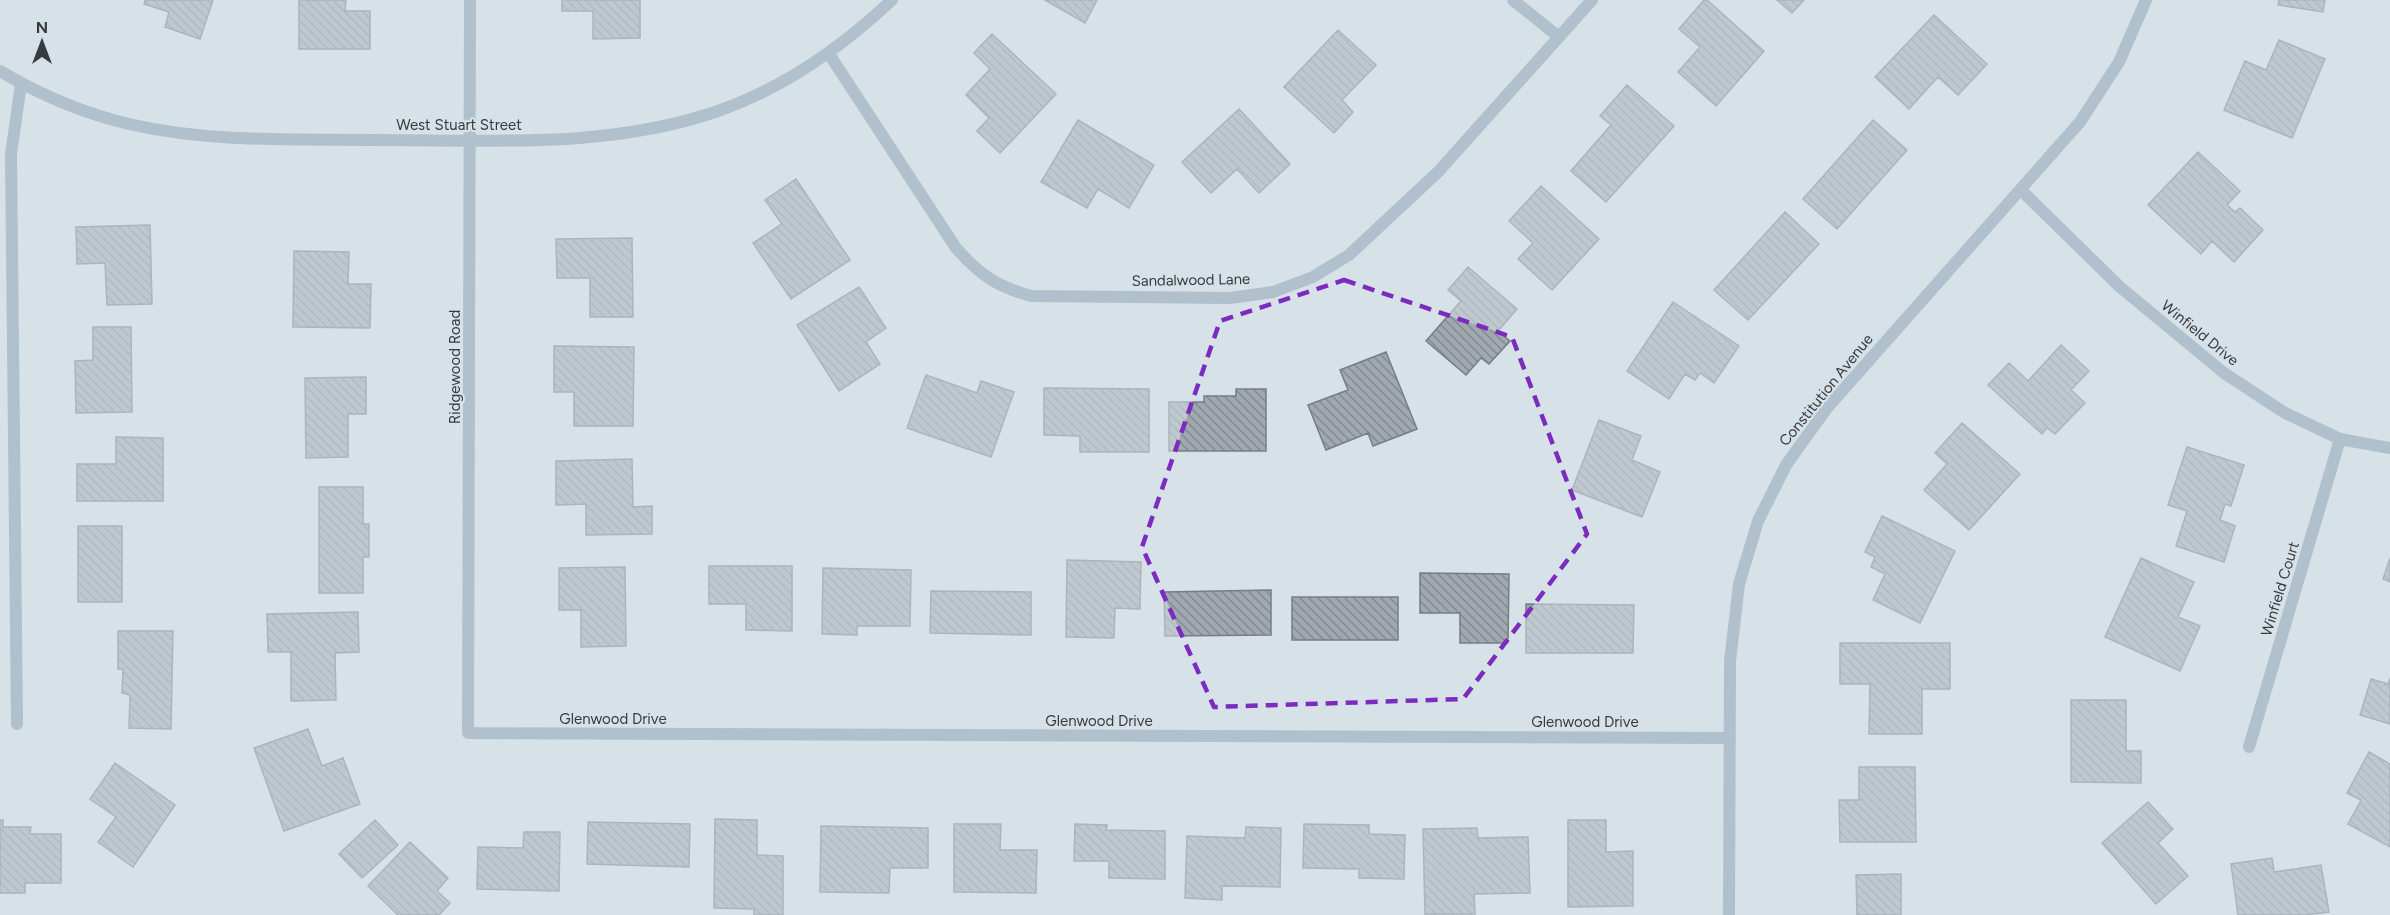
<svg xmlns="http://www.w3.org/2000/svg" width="2390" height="915" font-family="Figtree,sans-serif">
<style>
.building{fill:url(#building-back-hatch);stroke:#757e85;stroke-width:1.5}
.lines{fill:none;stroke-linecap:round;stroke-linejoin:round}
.minor{stroke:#8098ab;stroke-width:12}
.marked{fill:none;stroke:#7b2cbf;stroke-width:4.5;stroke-dasharray:12 8;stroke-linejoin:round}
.labels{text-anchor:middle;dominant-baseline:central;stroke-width:4.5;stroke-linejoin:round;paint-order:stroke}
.street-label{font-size:15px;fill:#373b3e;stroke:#d7e1e8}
</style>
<defs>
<pattern id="building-back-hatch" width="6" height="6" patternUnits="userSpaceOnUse" patternTransform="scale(1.5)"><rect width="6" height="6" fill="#a0a9b0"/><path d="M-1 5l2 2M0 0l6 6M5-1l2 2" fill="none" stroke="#838b91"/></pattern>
</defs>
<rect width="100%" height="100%" fill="#d7e1e8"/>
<!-- building -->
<path class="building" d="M145,0H213L200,39L165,27L169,12L144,4Z
M299,0H346L345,11H370V49H299Z
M562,0H640V38L593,39V11H562Z
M1045,0H1097L1085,23Z
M1704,0H1707L1764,51L1716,106L1678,72L1700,47L1679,29Z
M1777,0H1804L1792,13Z
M2279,0H2325L2323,12L2278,5Z
M1934,15L1987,64L1958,95L1938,77L1909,109L1875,77Z
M1338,30L1376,65L1342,100L1353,112L1334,133L1284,87Z
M992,34L1056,94L1000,153L977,131L989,118L966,95L990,69L974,53Z
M2279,40L2325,59L2292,138L2224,110L2245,61L2266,70Z
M1627,85L1674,126L1606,202L1571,171L1611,125L1600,116Z
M1239,109L1290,164L1259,193L1237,169L1211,193L1182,162Z
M1078,120L1154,165L1129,208L1098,189L1087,208L1041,182Z
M1873,120L1907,150L1837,229L1803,199Z
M2198,152L2240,191L2227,205L2235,212L2240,208L2263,230L2234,262L2212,241L2201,254L2148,205Z
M796,179L850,260L791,299L753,243L782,224L765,200Z
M1541,186L1599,239L1552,290L1518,259L1533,243L1509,221Z
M1785,212L1819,244L1748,320L1714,290Z
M150,225L152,304L107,305L105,263L77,264L76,227Z
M632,238L633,317H590V278H557L556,239Z
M294,251L349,252L348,284H371L370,328L293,327Z
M1468,267L1517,309L1498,331L1510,341L1489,364L1481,358L1466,375L1426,341L1461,301L1448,290Z
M859,287L886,328L866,342L880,364L839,391L797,325Z
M1673,302L1739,346L1714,383L1700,373L1695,380L1685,374L1669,399L1627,371Z
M93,327H131L132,412L76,413L75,361L93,360Z
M2061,345L2089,371L2071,390L2085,403L2055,434L2047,428L2042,434L1988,385L2009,363L2028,381Z
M554,346L634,347L633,426H574V392H554Z
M1386,352L1417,429L1373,446L1368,433L1326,450L1308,405L1348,390L1340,370Z
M926,375L977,393L981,381L1014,392L991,457L907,428Z
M366,377V414H348V457L306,458L305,378Z
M1044,388L1149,389V452H1080V436L1044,435Z
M1236,389H1266V451H1169V402H1204V396H1236Z
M1599,420L1641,436L1632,460L1660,472L1642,517L1572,490Z
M1962,423L2020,474L1969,530L1924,490L1947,464L1935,453Z
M116,437L163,438V501H77V464H116Z
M2187,447L2244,465L2231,506L2225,504L2220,520L2235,526L2224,562L2176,546L2187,511L2168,505Z
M632,459L633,507L652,506V534L586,535V504L556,505V461Z
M319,487H363V524H369V557H363V593H319Z
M1882,516L1955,551L1920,623L1873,600L1885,574L1871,567L1875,557L1865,552Z
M78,526H122V602H78Z
M2141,558L2194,582L2178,617L2200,626L2180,671L2105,637Z
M2390,558V582L2383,579Z
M1067,560L1141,562L1140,609L1115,608L1114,638L1066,637Z
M709,566H792V631L746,630V604H709Z
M625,567L626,646L581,647V610H559V568Z
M823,568L911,570L910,626H857V635L822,634Z
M1420,573L1509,574L1508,643H1460V613H1420Z
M1271,590V635L1165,636L1164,592Z
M931,591L1031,592V635L930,633Z
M1292,597H1398V640H1292Z
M1526,604L1634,605L1633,653H1526Z
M358,612L359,652L335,653L336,700L291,701V652H268L267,614Z
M118,631H173L171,729L129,728L130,695L122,693L123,669H118Z
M1840,643H1950V689H1922V734H1869L1870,684H1840Z
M2390,678V724L2360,715L2371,679L2388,684Z
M2071,700H2126V751H2141V783L2071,782Z
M308,729L322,766L343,758L360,804L284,831L254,748Z
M2369,752L2390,764V847L2348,824L2361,800L2347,793Z
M115,763L175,805L133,867L98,842L116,817L90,799Z
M1859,767H1915L1916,842H1840L1839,800H1859Z
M2148,802L2173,829L2158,843L2188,876L2156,904L2102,843Z
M715,819L757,820V855L783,856V915H754V909L714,908Z
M0,820H3V827H31L30,834H61V883H25V893H0Z
M375,820L398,845L362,878L339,854Z
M1568,820H1606V852L1633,851V906L1568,907Z
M588,822L690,824L689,867L587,864Z
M954,824H1001L1000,850H1037L1036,893L954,892Z
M1075,824L1107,825L1106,830L1165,831V879L1109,878V861H1074Z
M1304,824L1369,825V834L1405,835L1404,879L1359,878V869L1303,868Z
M821,826L928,828V868H890L889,893L820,892Z
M1246,827L1281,828L1280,887L1222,886V900L1185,898L1187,836L1245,838Z
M1477,828L1478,838L1528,837L1530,893L1474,894L1475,914H1425L1423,829Z
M524,832H560L559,891L477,889L478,847L523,848Z
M410,842L448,878L437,891L450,903L439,915H398L368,886Z
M2272,858L2274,872L2321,865L2329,912L2305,915H2238L2231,864Z
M1901,874V915H1857L1856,875Z"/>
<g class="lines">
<!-- minor -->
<path class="minor" d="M470,0L468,733L1730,738
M1513,0L1559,37
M829,54L956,248C980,275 996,286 1031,296L1230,298L1273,292L1313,277L1349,255L1438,172L1592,0
M0,71C37,93 76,110 117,121C201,143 290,139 376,140C491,140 608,149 718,111C784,88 842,47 892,0
M2021,190L2120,287L2224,373L2285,413L2340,439L2390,448
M17,724L11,154L21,84
M2249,747L2340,439
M1729,915L1730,661L1739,584L1758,521L1786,465L1827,408L2080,122L2119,62L2146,0"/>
</g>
<!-- marked area -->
<path d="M0 0H2390V915H0ZM1344,280L1512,337L1587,534L1463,699L1214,707L1142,547L1220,321Z" fill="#d7e1e8" fill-opacity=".55" fill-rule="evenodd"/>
<path class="marked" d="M1344,280L1512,337L1587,534L1463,699L1214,707L1142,547L1220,321Z"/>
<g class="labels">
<!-- street labels -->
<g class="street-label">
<text x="459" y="125">West Stuart Street</text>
<text transform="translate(1191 280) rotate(-1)">Sandalwood Lane</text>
<text transform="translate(2200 333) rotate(39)">Winfield Drive</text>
<text transform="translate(455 367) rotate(-90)">Ridgewood Road</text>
<text transform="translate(1826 390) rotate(-51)">Constitution Avenue</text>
<text transform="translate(2280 589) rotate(-73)">Winfield Court</text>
<text x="613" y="719">Glenwood Drive</text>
<text x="1099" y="721">Glenwood Drive</text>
<text x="1585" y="722">Glenwood Drive</text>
</g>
</g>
<!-- north arrow -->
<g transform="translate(42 42)" stroke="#d7e1e8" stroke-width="4.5" paint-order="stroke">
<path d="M0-4.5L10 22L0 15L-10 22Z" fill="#373b3e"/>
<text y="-9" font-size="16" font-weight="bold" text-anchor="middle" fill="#373b3e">N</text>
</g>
</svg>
